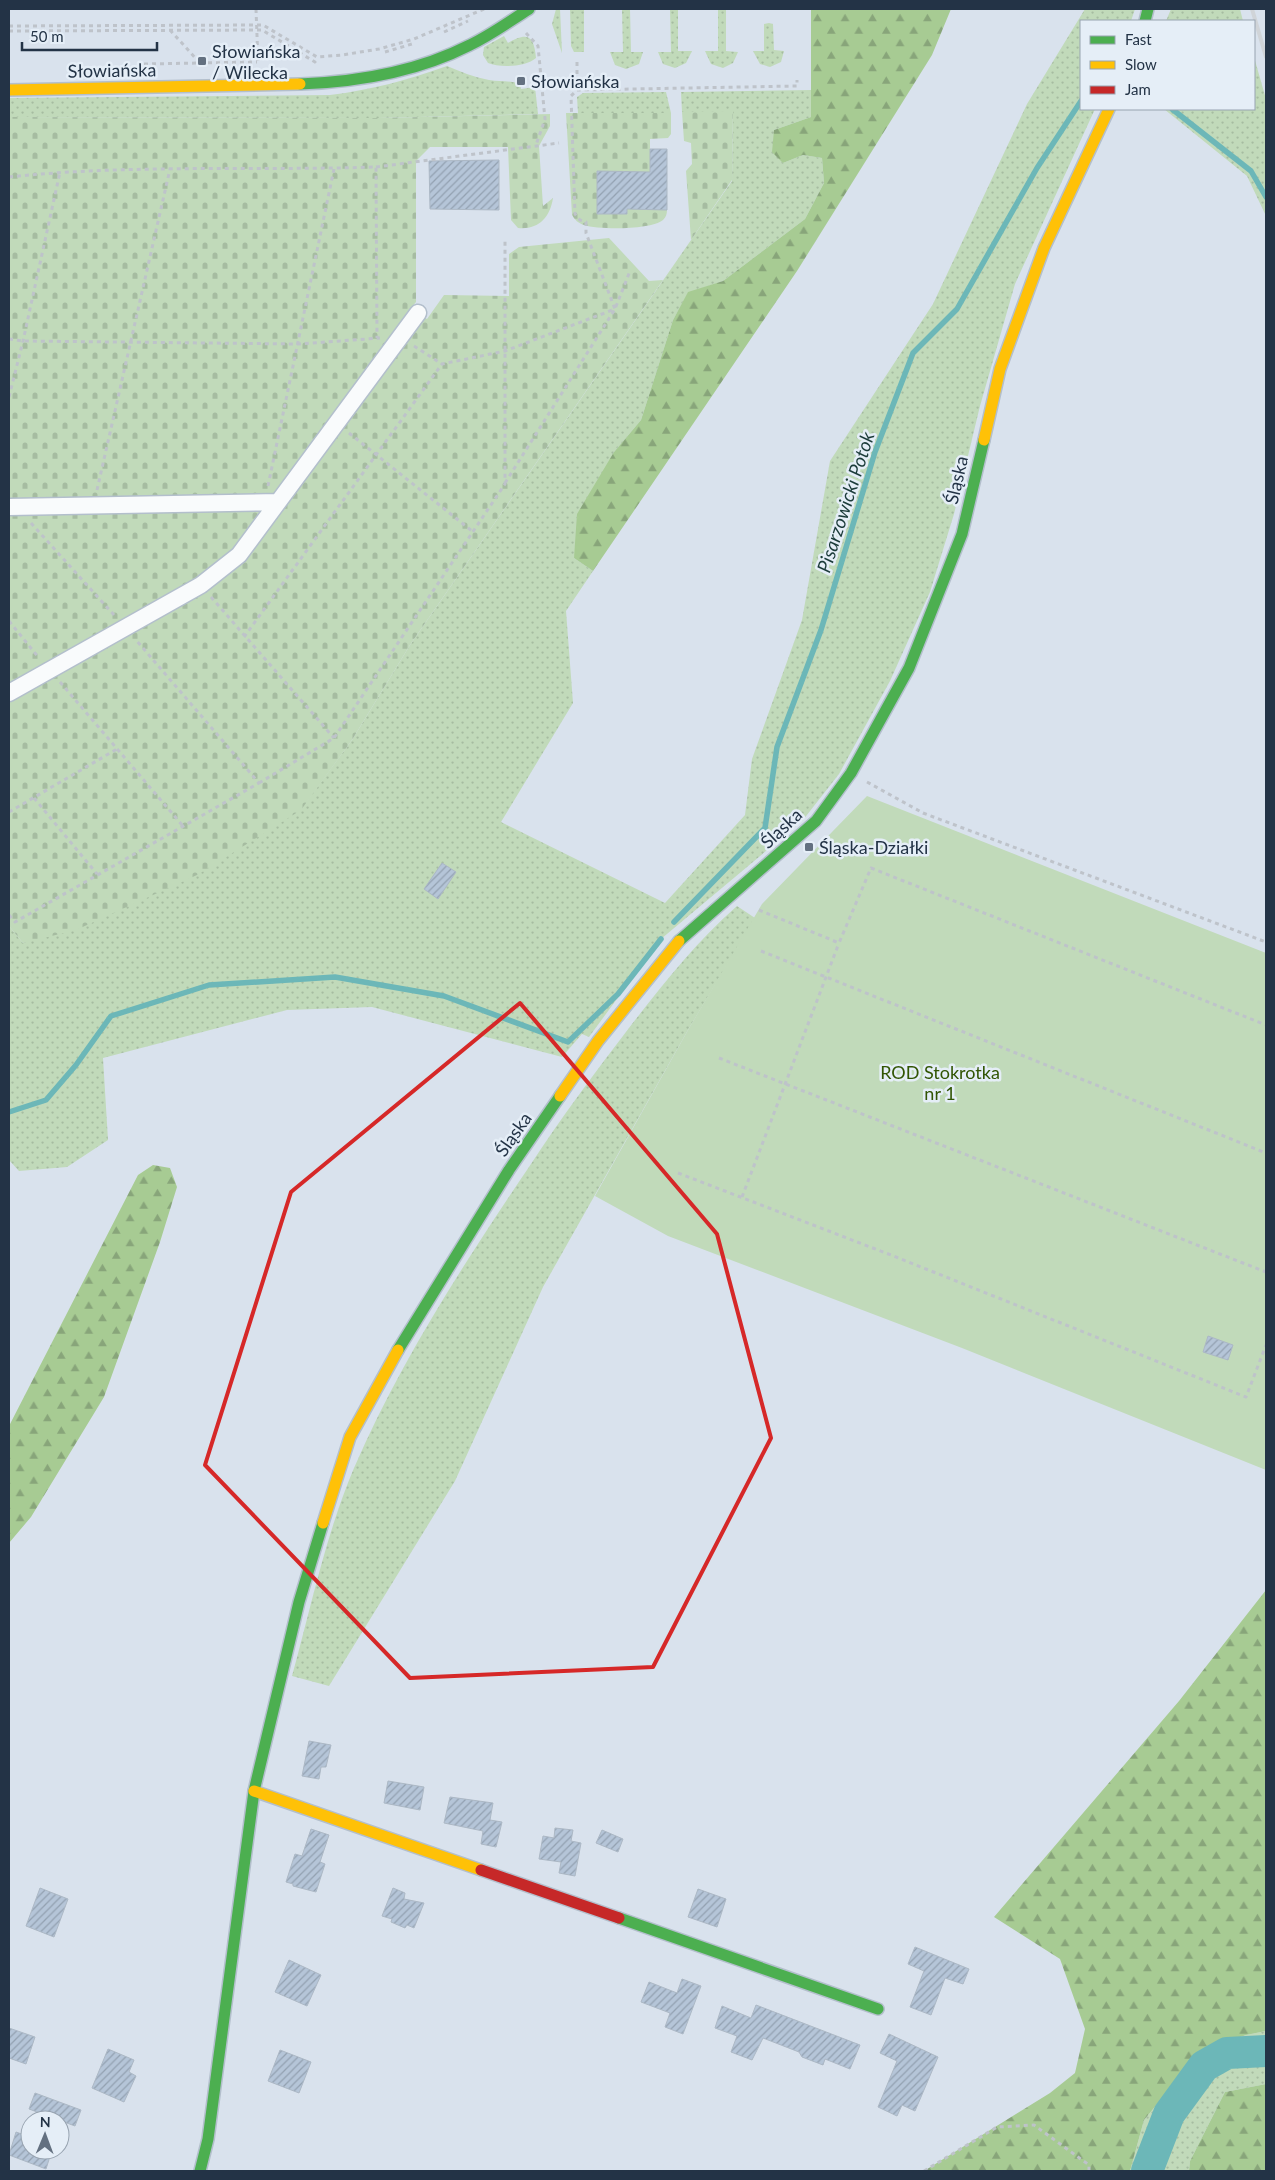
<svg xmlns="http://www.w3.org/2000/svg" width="1275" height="2180" font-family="Lato,sans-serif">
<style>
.grass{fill:url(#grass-dots)}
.forest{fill:url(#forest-firs)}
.cemetery{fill:url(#cemetery-stones)}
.garden{fill:#c1daba}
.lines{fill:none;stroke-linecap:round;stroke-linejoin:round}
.stream{stroke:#6cb7b8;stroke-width:5.5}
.river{stroke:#6cb7b8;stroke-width:32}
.building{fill:url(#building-hatch);stroke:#acb8c5}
.street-casing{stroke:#b3bfcc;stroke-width:19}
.fast-casing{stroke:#b3bfcc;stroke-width:14}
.slow-casing{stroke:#b3bfcc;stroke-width:14}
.jam-casing{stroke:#b3bfcc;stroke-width:14}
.path{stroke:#bec3ca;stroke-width:3;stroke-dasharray:4 4;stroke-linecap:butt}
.street{stroke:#f9fbfc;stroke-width:16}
.fast{stroke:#4caf50;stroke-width:11}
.slow{stroke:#ffc107;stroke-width:11}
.jam{stroke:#c62828;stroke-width:11}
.rail{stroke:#d0d4d8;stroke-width:4}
.marked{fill:none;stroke:#d62828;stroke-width:4;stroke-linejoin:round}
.poi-dot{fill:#637080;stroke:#e5eef7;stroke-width:2}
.labels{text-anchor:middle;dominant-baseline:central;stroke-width:5;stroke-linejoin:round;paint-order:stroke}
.poi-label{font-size:18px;fill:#233346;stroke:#e5eef7;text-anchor:start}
.street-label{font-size:18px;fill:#233346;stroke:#e5eef7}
.park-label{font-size:18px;fill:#315503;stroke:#e5eef7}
.water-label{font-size:19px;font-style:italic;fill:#1b3b39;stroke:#e5eef7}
</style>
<defs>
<pattern id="grass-dots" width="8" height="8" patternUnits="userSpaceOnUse" patternTransform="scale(1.25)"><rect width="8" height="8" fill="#c1daba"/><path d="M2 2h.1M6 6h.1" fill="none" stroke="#a6bca1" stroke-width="1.8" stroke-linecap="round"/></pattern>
<pattern id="forest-firs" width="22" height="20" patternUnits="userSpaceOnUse" patternTransform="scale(1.25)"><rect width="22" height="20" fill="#a7cb93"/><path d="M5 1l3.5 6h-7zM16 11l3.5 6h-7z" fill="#88a57a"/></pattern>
<pattern id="cemetery-stones" width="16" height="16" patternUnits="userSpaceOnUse" patternTransform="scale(1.25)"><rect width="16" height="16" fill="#c1daba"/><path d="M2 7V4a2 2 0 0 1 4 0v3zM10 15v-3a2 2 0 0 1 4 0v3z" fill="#a6bca1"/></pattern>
<pattern id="building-hatch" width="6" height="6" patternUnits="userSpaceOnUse" patternTransform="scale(1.25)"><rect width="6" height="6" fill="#b5c5d8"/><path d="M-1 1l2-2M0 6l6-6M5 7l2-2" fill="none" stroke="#93a1b1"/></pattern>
</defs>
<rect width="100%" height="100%" fill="#d9e2ed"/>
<!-- grass -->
<path class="grass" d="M556,9H560L562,53L552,24Z
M570,9H584V52H574L571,46Z
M622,9H630L631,52H643L639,64L626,69L615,65L610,52H623Z
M670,9H678V51H692L686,63L675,68L663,64L658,52H671Z
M718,9H726V51L738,52L733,63L723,68L711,64L705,51H718Z
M1085,9H1135L1131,21H1081V109H1095L1015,284L980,406L954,514L930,592L890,681L839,774L803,820L661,939L589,1037L582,1034L562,1057L372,1007L287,1010L103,1058L108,1140L67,1167L19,1171L9,1160V926L23,943L301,809L352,740L410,645L732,181L733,112H682L681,92L811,90V117L774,130L783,163L803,155L822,158L824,183L805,219L723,281L688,293L673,320L641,420L614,452L574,558L593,571L566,611L573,703L501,822L665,903L745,815L752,759L802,620L830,461L933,304L1027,104Z
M1171,9H1240L1243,21H1166Z
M769,23L773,24L774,50L784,51L781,62L770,67L760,64L753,51H764V24Z
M504,36L508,43C527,32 534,35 536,58C526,67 500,68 488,63L483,55L484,47Z
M1254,57L1266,99V216L1247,176L1164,109H1254Z
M447,66C461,72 474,77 489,80C500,82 509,80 520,84L521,89L535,87L538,114L378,118L9,117V98L330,95C371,90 408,80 447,66Z
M666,92L671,113H578L577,97L583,93Z
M737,906L755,918L688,1030L543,1287L455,1481L329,1686L292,1676C311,1607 326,1534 354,1468C400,1362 464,1263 529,1167C561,1118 596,1071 632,1024C665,982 697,941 737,906Z
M1266,2031V2084L1225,2092L1190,2161L1189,2171H1130L1144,2120L1200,2052L1246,2035Z"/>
<!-- forest -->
<path class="forest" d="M811,9H951L932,55L797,271L593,571L574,558L577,514L614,452L641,420L673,320L688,292L723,281L805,219L824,183L822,158L803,155L783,163L772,152L774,130L811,117Z
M153,1165L170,1168L177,1187L160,1242L104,1397L31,1517L9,1543V1426L138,1175Z
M1266,1590V2031L1246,2035L1200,2052L1144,2120L1130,2171H924L1050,2093L1075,2073L1085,2029L1060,1959L994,1917L1179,1701Z
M1266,2084V2171H1189L1190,2161L1225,2092Z"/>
<!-- cemetery -->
<path class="cemetery" d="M733,111L732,180L691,240L686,171L692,164L691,143L684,141L682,112Z
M566,113H671V134L668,138L650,139V149H667V210C667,214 666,217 663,220C651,230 599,230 584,225C578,223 575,220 572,215Z
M550,114V126L539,146L543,206L553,198C550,218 538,230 518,228L511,220L508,147H430L416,161V302L411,308L427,319L444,295L509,296V254L519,247L609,238L649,281L663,280L410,645L352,740L301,810L197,875L76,930L23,943L9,926V117L378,118Z"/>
<!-- garden -->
<path class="garden" d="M867,796L1266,953V1470L962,1348L668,1236L595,1196L688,1030L762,904Z"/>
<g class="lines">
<!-- stream -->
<path class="stream" d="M1172,109L1251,171L1266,197
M674,922L765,828L777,747L821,630L875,452L913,353L957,309L1037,168L1081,101
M9,1112L46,1100L76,1065L111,1016L209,985L335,977L444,996L568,1042L618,994L661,939"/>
<!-- river -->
<path class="river" d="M1147,2171L1169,2114L1204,2066L1227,2053L1266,2051"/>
</g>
<!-- building -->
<path class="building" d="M650,149H667V210L627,209V214H597V171L650,172Z
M499,160V210L430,209L429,161Z
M442,863L456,872L438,899L424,889Z
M1208,1336L1233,1345L1228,1360L1203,1352Z
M309,1741L331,1745L326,1767H321L319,1779L302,1776Z
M388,1781L424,1787L420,1810L384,1803Z
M450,1797L493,1803L490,1820L502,1822L496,1847L481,1844L483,1831L444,1823Z
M555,1828L573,1830L571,1841L581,1843L575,1876L559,1873L561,1862L539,1859L543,1836L554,1838Z
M311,1829L329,1835L320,1862L325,1864L316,1892L293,1886V1884L286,1882L295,1854L302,1856Z
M602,1830L623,1839L618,1852L596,1843Z
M40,1888L68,1899L54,1937L26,1926Z
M393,1888L405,1893L404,1899L424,1903L414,1928L407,1925L405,1928L391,1922L392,1919L382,1916Z
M698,1889L726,1899L717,1927L688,1917Z
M915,1947L969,1969L963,1984L945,1978L931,2015L910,2007L924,1971L908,1964Z
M289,1960L321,1975L307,2006L275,1992Z
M682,1979L701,1986L683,2034L665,2027L670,2013L641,2002L649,1982L677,1993Z
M756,2005L860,2045L850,2069L825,2059L823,2065L802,2057L799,2052L763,2038L752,2060L731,2052L737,2036L715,2028L722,2006L751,2018Z
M9,2028L35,2037L26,2064L9,2058Z
M889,2034L938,2057L915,2111L902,2105L897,2116L878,2107L897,2061L880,2053Z
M108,2049L134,2060L129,2072L136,2076L124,2102L92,2088Z
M280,2050L311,2062L299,2093L268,2081Z
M35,2093L81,2110L75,2126L29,2109Z
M16,2132L30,2137V2150H52L46,2169L9,2155Z"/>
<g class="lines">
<!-- street casing -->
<g class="street-casing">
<path id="street" d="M9,507L278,502
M9,693L201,585L239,555L418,313"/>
</g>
<!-- fast casing -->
<g class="fast-casing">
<path id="fast" d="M1145,21L1148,9
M300,84C358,82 419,71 470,45C491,35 510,21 529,9
M679,941L816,821L851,773L909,668L962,534L984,440
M398,1350L509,1170L560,1096
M619,1918L878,2009
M200,2171L208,2139L254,1791L299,1602L323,1523"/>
</g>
<!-- slow casing -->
<g class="slow-casing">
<path id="slow" d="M9,90L300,84
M984,440L1000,369L1044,248L1109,109
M560,1096L598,1041L679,941
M323,1523L350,1437L398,1350
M254,1791L481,1870"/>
</g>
<!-- jam casing -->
<g class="jam-casing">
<path id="jam" d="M481,1870L619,1918"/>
</g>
<!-- path -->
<path class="path" d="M256,9L258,62
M9,26L263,25L317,57L342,55L379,49L414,39L484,9
M170,30L200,63
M9,31L262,30L315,62H313
M444,32L468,21
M526,33L538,46L545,119L536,145
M385,52L412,44
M577,62V90
M144,64L257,62
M376,167L559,143
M9,177C131,164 254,171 376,167L377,338
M9,339L23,341L299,344L380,338
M414,346L442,364L505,351L615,309L586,233V222L580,220L575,214L571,96L577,90L797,86V80
M9,397L23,341L60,172
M349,433L472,531
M505,483L615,309L630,271
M268,486L334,169
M97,490L170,169
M31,523L114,615
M211,597L334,738
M9,621L39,658
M244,637L442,364
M60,682L183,826
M867,782L923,813L1266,942
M259,783L334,738L505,484V240
M34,798L97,874
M9,812L117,749
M759,910L839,943L871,868L1266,1025
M9,915L15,922L259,783L136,640
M761,951L1266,1153
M719,1058L1266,1272
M678,1173L891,1255L1246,1397L1266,1345
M742,1197L839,943
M924,2171L997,2127L1034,2125L1089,2165V2171"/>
<!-- street -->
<use href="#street" class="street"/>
<!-- fast -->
<use href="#fast" class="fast"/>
<!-- slow -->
<use href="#slow" class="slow"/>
<!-- jam -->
<use href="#jam" class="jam"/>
<!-- rail -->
<path class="rail" d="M1252,9L1266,57"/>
</g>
<!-- marked area -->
<path class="marked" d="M520,1003L717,1234L771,1438L653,1667L410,1678L205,1465L291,1192Z"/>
<!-- markers -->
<g class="poi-dot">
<rect x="197" y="56" width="10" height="10" rx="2.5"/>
<rect x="516" y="76" width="10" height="10" rx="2.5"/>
<rect x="804" y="842" width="10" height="10" rx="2.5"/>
</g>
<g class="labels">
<!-- poi labels -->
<g class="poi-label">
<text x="212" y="51">Słowiańska<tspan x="212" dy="21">/ Wilecka</tspan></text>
<text x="531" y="81">Słowiańska</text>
<text x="819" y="847">Śląska-Działki</text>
</g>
<!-- street labels -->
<g class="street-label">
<text transform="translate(112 70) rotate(-1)">Słowiańska</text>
<text transform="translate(956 480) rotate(-77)">Śląska</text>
<text transform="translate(781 828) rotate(-43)">Śląska</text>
<text transform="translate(513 1134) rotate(-55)">Śląska</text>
</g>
<!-- park labels -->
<g class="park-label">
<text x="940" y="1072">ROD Stokrotka<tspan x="940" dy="21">nr 1</tspan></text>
</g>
<!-- water labels -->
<g class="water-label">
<text transform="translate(845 502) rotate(-72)">Pisarzowicki Potok</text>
</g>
</g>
<!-- border -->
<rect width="1275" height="2180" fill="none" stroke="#233346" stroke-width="20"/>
<!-- legend -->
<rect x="1080" y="20" width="175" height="90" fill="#e5eef7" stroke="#97a3b0"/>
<rect x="1090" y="36" width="25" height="8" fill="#4caf50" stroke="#97a3b0"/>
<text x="1125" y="45" font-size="15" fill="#233346">Fast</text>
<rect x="1090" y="61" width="25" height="8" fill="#ffc107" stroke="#97a3b0"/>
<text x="1125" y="70" font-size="15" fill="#233346">Slow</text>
<rect x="1090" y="86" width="25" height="8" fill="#c62828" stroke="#97a3b0"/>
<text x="1125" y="95" font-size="15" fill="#233346">Jam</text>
<!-- north arrow -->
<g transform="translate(45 2135) rotate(1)"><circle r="24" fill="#e5eef7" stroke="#97a3b0"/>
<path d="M0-4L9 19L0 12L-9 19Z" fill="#637080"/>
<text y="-8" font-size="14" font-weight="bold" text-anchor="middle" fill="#233346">N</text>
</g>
<!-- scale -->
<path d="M22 42v8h135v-8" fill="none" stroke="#233346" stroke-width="2.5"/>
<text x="30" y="42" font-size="15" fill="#233346" stroke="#e5eef7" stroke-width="4" paint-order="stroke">50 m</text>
</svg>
